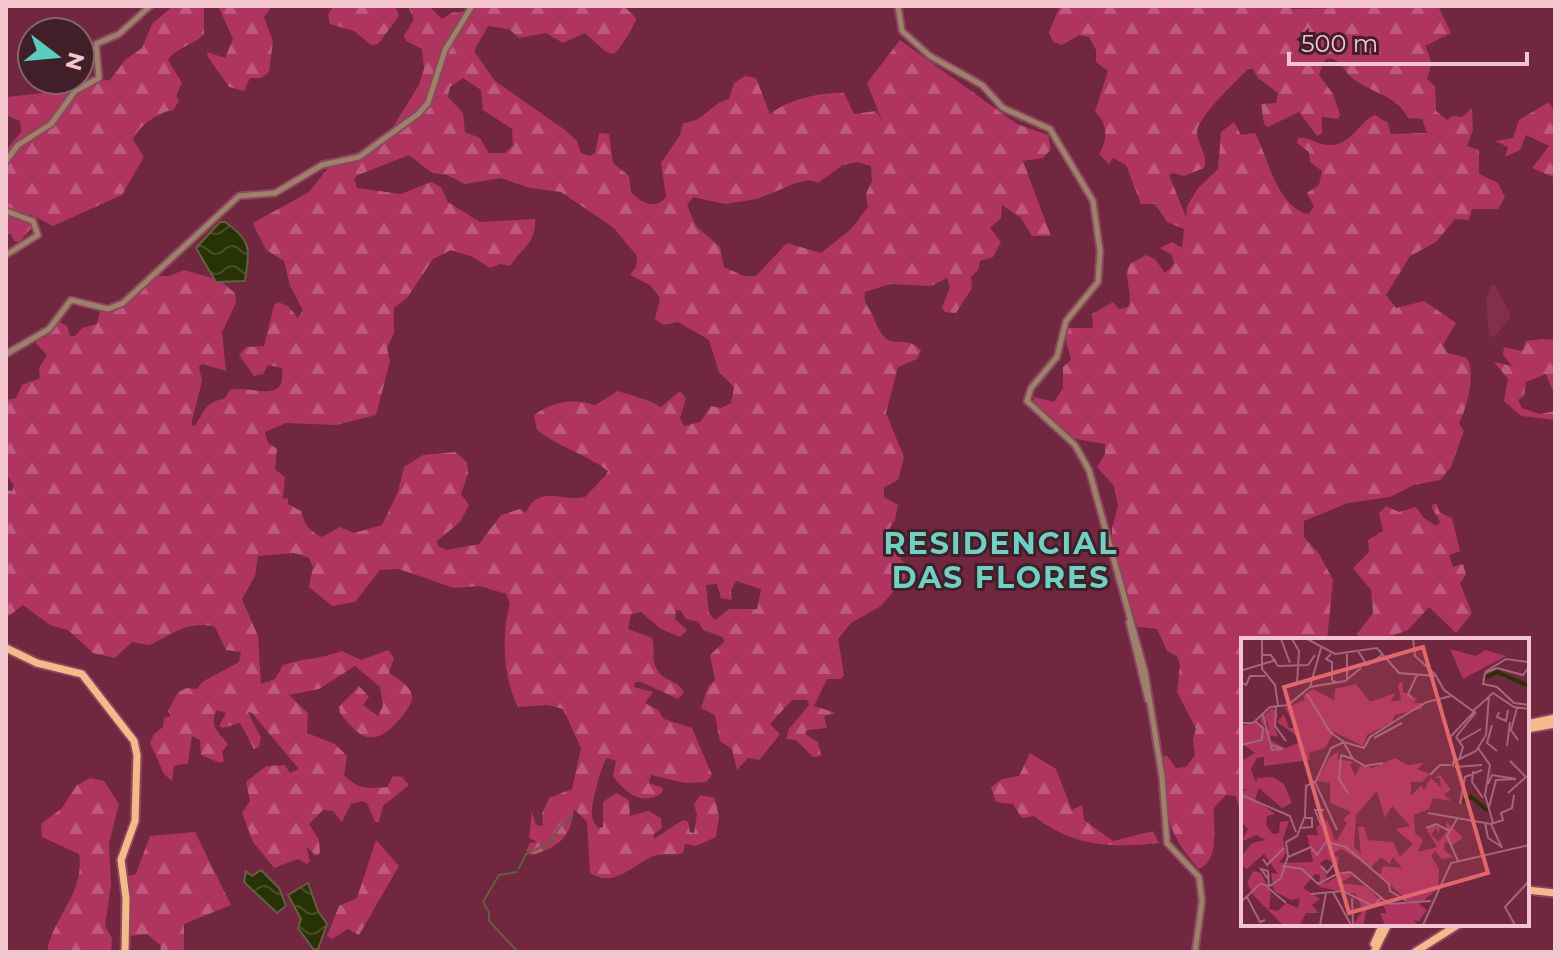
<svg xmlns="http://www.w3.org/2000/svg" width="1561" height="958" font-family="Montserrat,sans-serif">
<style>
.built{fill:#812f4a}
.forest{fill:url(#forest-firs);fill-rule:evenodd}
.water{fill:url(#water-waves);stroke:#645f42;stroke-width:2}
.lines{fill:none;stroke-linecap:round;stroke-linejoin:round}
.stream{stroke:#645f42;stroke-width:2}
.minor-casing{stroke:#8b475d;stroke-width:9}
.major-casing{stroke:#8b475d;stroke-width:11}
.minor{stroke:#9d8169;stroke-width:5}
.major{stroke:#f2bb89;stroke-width:7}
.labels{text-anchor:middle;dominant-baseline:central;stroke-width:6;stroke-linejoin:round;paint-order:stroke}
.district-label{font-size:30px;font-weight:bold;letter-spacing:2px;fill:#6bd3c4;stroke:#411f29}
.inset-river{fill:none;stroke:#273305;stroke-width:4}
.inset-road{fill:none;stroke:#a56679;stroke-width:2}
.view{fill:#e1676b;fill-opacity:0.15;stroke:#e1676b;stroke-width:4}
.inset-edge{fill:none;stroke:#f2c5cf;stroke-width:4}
</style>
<defs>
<pattern id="forest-firs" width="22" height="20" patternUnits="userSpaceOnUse" patternTransform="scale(2)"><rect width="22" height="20" fill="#af3460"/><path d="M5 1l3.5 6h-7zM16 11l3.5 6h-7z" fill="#be597d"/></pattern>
<pattern id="water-waves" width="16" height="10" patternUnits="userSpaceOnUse" patternTransform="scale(2)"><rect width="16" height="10" fill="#273305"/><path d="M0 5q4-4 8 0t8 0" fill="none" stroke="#474f28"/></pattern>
</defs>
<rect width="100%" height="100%" fill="#712740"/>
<!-- built -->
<path class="built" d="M1491,285H1495L1510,313V318L1493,338L1489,335L1486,299Z"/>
<!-- forest -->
<path class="forest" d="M173,6H204V34C195,45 178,46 168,60L182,83L176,96L179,101L173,110C159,112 138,126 133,140L144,157L122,195L53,226L30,214L27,217L32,227L19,242L14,241L11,234H6V150L21,132L20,121L6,115V97L44,93L53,86L63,84L110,80L125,60L142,48L152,24Z
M218,6H272L264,17L273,41L269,72L261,78H250L244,91L229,87L208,57L207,52L225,58L233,39Z
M333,6H395L399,16L378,44L371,45L354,31L330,24L328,15Z
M408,6H429L442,19L451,13L466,11L469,6H624L636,18C635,26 620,49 614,54L606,52L585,33L563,43L546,33L519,38L509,29L488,26L474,51L495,81L565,130L577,141L581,153L590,156L595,153L599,133L609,134L613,163L629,176L631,192C641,203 655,210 666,197L661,163L680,135L683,123C705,122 710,103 729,99L734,83L745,76L756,78L770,114C788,99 821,92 844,93L854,114L876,111L882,121L867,83L900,40L1017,124L1048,135L1051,149L1043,158L1023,161L1051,236H1032L1021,218L1002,205L1001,218L990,228L1001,242L993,257L980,261L978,270L971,277L972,288L956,313L945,312L942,308L950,287L947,278L931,286L890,284L865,292C863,303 869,307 873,316C889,359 900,330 921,350L917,359L898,367L886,413L904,457L898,480L884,487V497L898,505L895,520L884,537L905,564V578L881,606L851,623L838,639L844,675L841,679H827L814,706L836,713L824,716L827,728L807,730L805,734L818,742L821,756L813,757L796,740L786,739L789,729L809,705L807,700H792L770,724L780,734C778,737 761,758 759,760L748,758L737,770L732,749L720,741L715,715L701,708L708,687L715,680L710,655L724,642L723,637L703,630L699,622L686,619L681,611L676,610L675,619L687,630L680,637L661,629L641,612L631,614L628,629L652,638C656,650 650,660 658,671C665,682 679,680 684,693L678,699L641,682H635L634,687L653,692L645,703L658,710L664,719L692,728L712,775L706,782L685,783L651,775L649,783L663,788L662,793C641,807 625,792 613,776L616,761L607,758C602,762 590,808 592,816C592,819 596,825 598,828L603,827V802L616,793L629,800L630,816L648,811L661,818L662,828L654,834V839L683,820L688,822L690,832L694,833L697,814L694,805L700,795L715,798L719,817L716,837L696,846L685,844L683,853C674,856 666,853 657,855C636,861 615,890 590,873L587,822L574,809C571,836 560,847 532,855L526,851L530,843L537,842L529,838L532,812L536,825L543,826L542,814L549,798L572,789L581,748L563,709L548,705L518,707C503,678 501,635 510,603L506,594L480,586L454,588L399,569L380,570L355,602L332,606L309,587L313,567L309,558L294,553L258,556L255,576L242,599L258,636L261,684L275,679L283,665C303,658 322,659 342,651L361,660L388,650L394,658L389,673C415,690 420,696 399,720C373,749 360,739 340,713L339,707L359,686L369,697L363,705L378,716L383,706L380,687L355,666L319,689L289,695L308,713L307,733L335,744L347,756L344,775C358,789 365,789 387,787L393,776L402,777L409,785L383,806L379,822H375L367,803L362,801L351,804L342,822L333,811L323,810L309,824L319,840L320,853L316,856L306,846L310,861L307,864L298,859L274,868L253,842L242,813L250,801L246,782L266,766L285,765L290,773L299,769L252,713L248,712L261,738L259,747L254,749L240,723L223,728L219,726L226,713L217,710C208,725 219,733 228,744L222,752L224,761L220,763L201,755L200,740L192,736L188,763L174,766L172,781L164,774L150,743L154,734L163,727L164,718L171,716L168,711L178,692L187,688L197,689L202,682L239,662L241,652L226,650L215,627C189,620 174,633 150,645L132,642L115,658L93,653L68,630L50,625L23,605L6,618V490L12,491L14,486L6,473V400L16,398L22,385L40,378L39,368L47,355L34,341L59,322L67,326L70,336H75L82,328L97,324L101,306L115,310L153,276H169L184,270L219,280L235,293L236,303L222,332L226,371L202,364L199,367L202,381L191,425L195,426C203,412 207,401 224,399L230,390C252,384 286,407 282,368L268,365L263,374L254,376L239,355L246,347L264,346L274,305L278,302L288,306L298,318L303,310L290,286L284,261L266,250L253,223L309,192L328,168L353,154L363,153L391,130L419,85L424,69L422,49L406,41L404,36L414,19ZM463,78L481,90L483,110L512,129L513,145L505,153H489L480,138L465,132L463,113L448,97L450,87ZM409,155L432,173L447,175L465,184L501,178L530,188L561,192L614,228L637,256L636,267L630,275L650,285L660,298L655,319L663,325L678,322L709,340L719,372L734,387L731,403L721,408L711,406L700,422L684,426L680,418L686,398L680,391L661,407C646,398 634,397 618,391L595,405C572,398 553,402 534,415L537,430C560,448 586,454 608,471L606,475L585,497C563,502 537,484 526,513L520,509L501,515L479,544L447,550L438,546L437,541L460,522L469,505L461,494L468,474L467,462L455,452L423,455L404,467L398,492L382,525L354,533L340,527L322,537C308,530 305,525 301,511L288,504V498L283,499L285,477L275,469L277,449L268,443L265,432L286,423L336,425L376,415L390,361L387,348L394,333V308L407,298L433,259L451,250L473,257L490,268L500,264L510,266C519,250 537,244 535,219L480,222L448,202L441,187L431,182L401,194L357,188L354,179L358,175ZM857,162L871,166L872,181L866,194L868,207L851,229L821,253L787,243L756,276H744L724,267L720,247L696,226L687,205L693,197L725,204L757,199L796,183L810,180L818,183L843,165ZM736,581L761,589L757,609H729L715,620L709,613L706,585L717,584L721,598L732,600L731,590Z
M1060,6H1284L1293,9L1438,6L1451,33L1425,46C1432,63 1433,59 1427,79L1435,86L1436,111L1447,120L1452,116L1462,117L1472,108L1473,130L1467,146L1479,150V174L1498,183L1505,197L1498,209H1472L1469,220L1455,219L1436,242L1410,256L1386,295L1396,308L1424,301L1456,323L1443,345L1448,353L1467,358C1476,374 1467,408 1459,423L1464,431L1451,467L1440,480L1414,485L1390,497L1348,503L1304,521V537L1318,552L1333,580L1327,640H1243V824L1236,796L1226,795L1214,808C1213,827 1220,861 1199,869C1163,829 1165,808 1160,756H1167L1176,768L1186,767L1195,755L1193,740L1196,729L1177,692L1180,665L1177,656L1167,651L1157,629L1138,627L1136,622L1112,548V528L1118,506L1114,486L1097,467L1105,454V444L1070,438L1033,402L1034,397L1054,402L1063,388V367L1071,360L1065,337L1069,328H1093L1092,314L1113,302L1119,309L1128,307C1134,292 1122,278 1130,264L1146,255L1155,259L1165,273L1174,264L1172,255L1160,248L1172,242L1182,248L1184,229L1167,222L1155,204H1141L1126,165L1113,158L1109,164L1099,154C1108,141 1108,123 1095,112L1108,71L1096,62V50L1089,37L1079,35L1062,45L1053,42L1049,32ZM1329,58C1343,61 1342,69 1352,78C1371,93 1397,95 1408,118L1422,119L1427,133L1391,134L1388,123L1375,115C1360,120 1352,146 1329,145C1317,145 1310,136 1298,138L1297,143L1309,152L1310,162L1322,171L1319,185L1307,193L1314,206L1309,214C1277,208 1268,157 1255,133L1241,135L1234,122L1221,132L1218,169L1198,188L1187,206L1186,217L1169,175L1173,173L1184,176L1204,168C1209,155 1197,145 1197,132C1197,118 1237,80 1248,69H1253L1258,78L1278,93L1276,103L1261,104L1264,124L1268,127L1299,112L1317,136L1322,133V117L1338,119L1340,115L1333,94L1319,75L1324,61Z
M1549,102L1555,113V178L1532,168L1549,146L1526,135L1520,150L1505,157L1508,147L1495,141L1513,138L1519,120Z
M1542,339L1555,340V396L1546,374L1526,382L1524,396L1518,400L1522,408L1540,414L1555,411V420L1521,416L1504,401L1508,379L1494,362L1512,366L1503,355L1504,347L1522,351L1526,341Z
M1436,503L1440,513L1452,518L1460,551L1449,555L1453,567L1463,564L1466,575L1460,583L1472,613L1456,633L1429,607L1408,630L1394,635V640H1363L1357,634L1373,613L1371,590L1353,568L1369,552L1368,540L1383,531L1379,513L1386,506L1399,512L1416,507L1424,518L1436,526L1440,522L1431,506Z
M1030,753L1056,769L1072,810L1082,805L1084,820L1113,841L1153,831L1159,843C1113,848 1072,847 1034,816L1022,818L1013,804L996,802L991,787L1002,779L1019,776Z
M90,778L104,781L119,804L109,843L111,885L105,926L112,938L111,952H47C53,916 85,894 79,854L42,837L41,824L62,808L77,785Z
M195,832L231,905L184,924V952H161L160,945L147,934L130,936L126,877L136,874L150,836Z
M376,840L399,866L359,935L348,929L332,939L327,936L339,906L357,898Z"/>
<!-- water -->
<path class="water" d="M220,222H225C253,241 249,250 245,281L216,282L196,248Z
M261,870L279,888L286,906L277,913L244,882L246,871L252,876Z
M308,883L318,911L327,924L318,949L314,950L298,928L301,919L288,895Z"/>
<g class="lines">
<!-- stream -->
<path class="stream" d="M519,868L526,854L550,843L559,827L572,817
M517,872L499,875L483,902L489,912V921L518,952"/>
<!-- minor casing -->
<g class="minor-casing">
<path id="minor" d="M898,6L902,31L930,56L982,85L1003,108L1050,129L1093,201L1100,251L1098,282L1066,321L1057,357L1031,388L1027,401L1075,445L1089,470L1145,672L1162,777L1167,843L1199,877L1202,901L1195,952
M6,161L18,145L51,124L75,91L99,78L96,44L119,34L150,6
M6,211L33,221L38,235L6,255
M6,354L49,329L71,300L108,309L123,303L239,196L275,193L322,165L359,157L418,114L428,103L445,50L472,6
M1129,622L1148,700"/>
</g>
<!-- major casing -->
<g class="major-casing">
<path id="major" d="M6,648L37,663L82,674L134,741L137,755L135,821L121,860L126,898L125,952
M1527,724L1555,718
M1527,729L1555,724
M1527,890L1555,893
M1374,944L1383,924
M1374,952L1388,924
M1415,952L1459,924"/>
</g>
<!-- minor -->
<use href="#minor" class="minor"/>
<!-- major -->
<use href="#major" class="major"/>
</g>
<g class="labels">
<!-- district labels -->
<g class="district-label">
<text x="1001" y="543">RESIDENCIAL<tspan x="1001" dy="34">DAS FLORES</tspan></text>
</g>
</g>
<!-- overview -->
<g transform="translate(1241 638)">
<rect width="288" height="288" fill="#712740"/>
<path d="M209,11L235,18L244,12L265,18L222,41ZM161,43L162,54L176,61L172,65H183L180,71L154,77L151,84L126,97L122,108L93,94L84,110L68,115L69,122L23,128V119L16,120L10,131L15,145L16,140L32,139L43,146L51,165L41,170L18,150L14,161L34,176L26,178L25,187L32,196L38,195L39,184L48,183L42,201L45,215L38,225L72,224L66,197H77L75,189L86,182L95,204L106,185L102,181L110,174L89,165V145L76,143L88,120L98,113L96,121L113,124L109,127L114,138L120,127L131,130L154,120L166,127L183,125L176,131L189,136L181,144H170V158L180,147L183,152L190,140L200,150L199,140H193L199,137L210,152L203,156L210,163L192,160L188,171L173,177L174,195L182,202L177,214L196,209L186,192L192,186L199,190L197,196L195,190L190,196L197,204L206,193L205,183L222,200L211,207L204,203L203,212L213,219L201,221L194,213L190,218L198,231L197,251L178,266L186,272L178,283L173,282L177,287H144L139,275H145L143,268L127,267L122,287H112L122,272L115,256L78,249L79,237L74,236L62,250L79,261L71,267L78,275H65L59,287L41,286L13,258L6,245L12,233L20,235L30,255L28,271L37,273L45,265L57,270L59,260L50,262L33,253L30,235L37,236L23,216L6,231L0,227L1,217L11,205L25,202L15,197L0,204L7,191L0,184V153L8,151H0V123L14,115L0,105V88L14,84L28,92L26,82L22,88L19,81L31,70L37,77L33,88L37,99L30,97L29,102L44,110L58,105L57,99L36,84L43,76L48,90H55L44,70L64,62L62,57L72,51L93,62L94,51L115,46L129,64L154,55L150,64L160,62L157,47ZM136,153L144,180L151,168L169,188L154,191L172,206L159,219L152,204L127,202L123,189H117L120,216L113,209L115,177ZM100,211L130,229L140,219L149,226L152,219L161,230L142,228L139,237L170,266H143L124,248L99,245L111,238L107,233L82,246L86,239L79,225L85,221L97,227L98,219L90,217Z" fill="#af3460" fill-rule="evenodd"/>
<path class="inset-river" d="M244,40L256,34L288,48M222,164L230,159L247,173"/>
<path class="inset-road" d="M12,1H21V31L34,47L37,67M40,1L49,25M51,1L58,13L56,45M66,1L94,16L136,10L158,35L195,38L203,52L232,73L252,55L273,69L288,71M172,1L174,18L195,37M117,13L126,27L141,17M90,16L85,21L91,24V42L96,45M22,17H30L37,28L67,27L74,17M2,32L35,22M244,34L265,21L287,24M244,35L242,46L256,49L273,65L288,67M244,35L256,30L282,37L288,29M106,41V16M0,44L5,47L9,38H24M69,49L104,43L120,30M69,49L80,10M66,56L89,94L103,104M171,60L167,56L176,37M35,67L34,88L45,103M276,70L270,92L277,102M258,74L256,79L265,83L267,72M22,77L31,112L42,111L31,107M0,85H12L29,69L47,67L69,49M251,87L246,105L256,113M215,99L235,74M215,99L222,109L218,122M133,100L161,85M219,103L240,91M0,107L21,102L22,90L14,83M266,108L269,84M237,110L249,127L244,157L252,185M100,117L98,141L107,155M100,117L112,121L103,105M212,117L209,99L234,73M112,121L124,128L142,125M212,129V124L235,113L245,97L248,58M214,129L241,127M232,133L231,144L242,160M189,137L199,127H210M74,144L96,192M247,146L251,137L275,141M267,155L285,139L269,123M0,157L49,178L55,194M219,166L224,139L241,132M248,169L255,142L275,141M187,175L250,186L262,182L260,175L271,170L273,157M216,181L206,198L217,223M244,185L247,200L261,209M250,186L261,210M80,187L74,172H83M58,190L71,189V180H63M185,190L195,186L209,193M47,219L70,209L76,217L85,204L105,209L148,246L149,253L166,263M22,221L26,227L43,210M41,228L61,231L77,246L96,236M80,228L86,235L93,226L96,236L109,234L148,266L190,263M27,241L20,231L27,233L28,248M26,249L45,265M92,254L110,287M70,256L102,253L132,268L140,260M6,259L19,284L24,282M111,260L112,287M0,264L19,246L29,248L40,240L47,218L45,204L56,198L64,178L65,148L75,143L90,110L103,104L123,110L129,99L154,83L186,64L210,58M79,287L85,255M182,287L210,225L288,207M274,287L264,269L288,243"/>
<path class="view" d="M182,9L247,235L108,275L43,49Z"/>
<rect width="288" height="288" class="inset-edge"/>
</g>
<!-- border -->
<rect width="1561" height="958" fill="none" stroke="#f2c5cf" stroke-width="16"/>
<!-- north arrow -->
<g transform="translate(56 56) rotate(106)"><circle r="38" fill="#411f29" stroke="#88616b" stroke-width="2"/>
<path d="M0-6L14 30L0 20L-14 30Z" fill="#59cebe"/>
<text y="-12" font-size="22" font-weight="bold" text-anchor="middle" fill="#f2c5cf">N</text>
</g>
<!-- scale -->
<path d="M1289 52v12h238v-12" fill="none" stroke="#f2c5cf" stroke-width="4"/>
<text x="1301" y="52" font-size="24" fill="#f2c5cf" stroke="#411f29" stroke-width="6" paint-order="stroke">500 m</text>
</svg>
